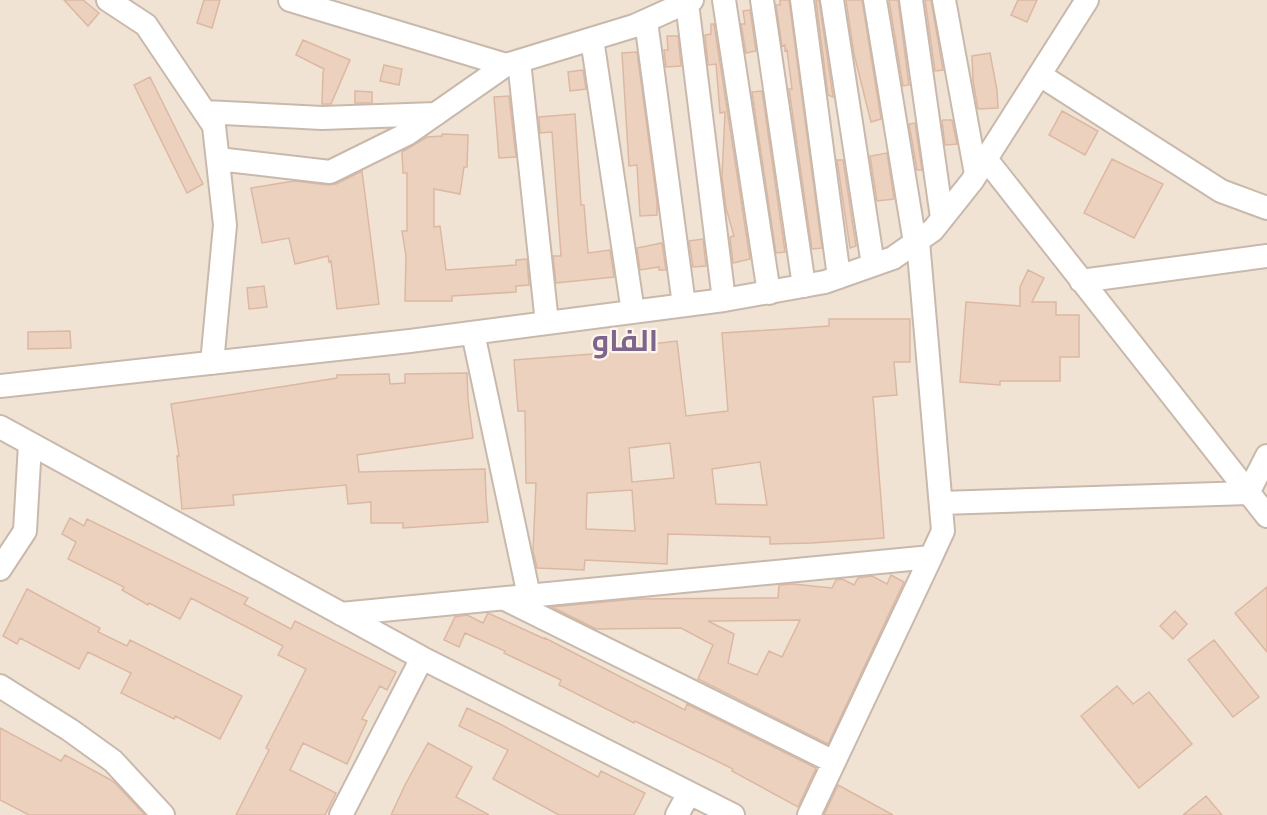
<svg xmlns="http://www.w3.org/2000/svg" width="1267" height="815" font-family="'Exo 2',Cairo,sans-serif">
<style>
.residential{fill:#f0e3d4}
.building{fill:#ecd1bf;stroke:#dcb8a2;stroke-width:1.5;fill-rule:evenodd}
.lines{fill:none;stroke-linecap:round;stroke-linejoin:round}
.minor-casing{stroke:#c9b9ac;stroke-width:26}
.minor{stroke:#fff;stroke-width:22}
.labels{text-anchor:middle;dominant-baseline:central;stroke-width:4.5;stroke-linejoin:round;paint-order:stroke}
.town-label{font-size:30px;font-weight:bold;fill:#7e658c;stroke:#fdf5ea}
</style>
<rect width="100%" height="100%" fill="#f9f1e5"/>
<!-- residential -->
<path class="residential" d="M0,0H1267V815H0Z"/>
<!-- building -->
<path class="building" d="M64,0H83L99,13L88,26Z
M204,0H220L212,28L197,23Z
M780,0H789L822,248L812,249L789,89H792L787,50L785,51V45L782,46L776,5H780Z
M816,0H819L833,97L828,95Z
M846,0H862L881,119L871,122L854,54Z
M889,0H898L909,85L903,86Z
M925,0H931L943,70L935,71Z
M1018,0H1037L1027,22L1011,15Z
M750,10L756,51L746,53L741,24H745L743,11Z
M711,24H714L750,259L733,263L730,237L734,236L726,208L722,177L725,112L720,113L716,64L708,65L705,35L711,34Z
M667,36H678L681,66L666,67L664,50H668Z
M303,40L350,60L331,104H322L323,73L324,69L296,55Z
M637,52L657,202V215L640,216L637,165L629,166L622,53Z
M990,53L997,90L998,108L978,109L973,81L972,56Z
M384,65L402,69L399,85L380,81Z
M583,70L586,89L570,91L568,72Z
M150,77L203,184L187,193L134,85Z
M355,91L372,92V103H355Z
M762,91L785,252L776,253L752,92Z
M509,96L516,157L499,158L494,97Z
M1062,111L1098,131L1085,155L1049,135Z
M575,114L581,205H584L588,253L610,250L614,277L556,283L553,256H561L552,132L540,133L539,117Z
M943,120H952L957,144L945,145L942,121Z
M915,123L922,170H917L909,124Z
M442,134L468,135L467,167H464L460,194L434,189V227L440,226L446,270L516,265V260L527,259L529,285L516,286V292L452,296V301H405L406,256L402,231H407V173H403L402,152L427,137L442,136Z
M887,153L894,199L877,201L870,156Z
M1112,159L1163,184L1134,238L1084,213Z
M837,160H843L856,246L850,248Z
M362,171L379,304L337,309L331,261L329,262L328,256L295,264L289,238L262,243L251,188L294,181L329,185L336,184Z
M703,239L706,266L693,267L689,241Z
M662,243L666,270H659V267L640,270L637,248Z
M1028,270L1044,278L1032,302H1056V315H1079V357H1060V381H1000V385L960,382L966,302L1020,306V287Z
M264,286L267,307L249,309L247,288Z
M829,319H910V362H894L897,395L873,397L884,538L812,543L770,544V537L668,534L667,564L585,560L584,570L537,568L533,551L536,483H526L525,411H518L514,360L618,352L617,348L677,341L686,416L728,411L722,333L829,326ZM670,443L674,478L632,482L629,448ZM760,462L767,505L716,504L712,469ZM632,490L635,531L586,529L587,493Z
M70,331L71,348L28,349V332Z
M467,373L468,399L473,438L357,455L359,472L485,469L486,498L488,522L403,528V523H371V502L348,504L346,485L233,495L234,505L182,509L177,456H179L171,404L337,378V375L389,374L390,384L405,383V374Z
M70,518L84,526L87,519L248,598L244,604L291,629L295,621L396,672L387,690L380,686L362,719L367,721L347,764L303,743L290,770L336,793L325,815H236L269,750L266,748L306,669L278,655L283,646L191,598L180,619L149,603L148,605L122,590L124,587L68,559L76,542L62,534Z
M891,575L904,582L828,744L698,679L713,645L681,628L596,629L552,607L635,599L778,598L779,585L793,584L832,588L836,580L842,579L854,585L858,578L872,576L887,584ZM800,620L782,657L769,651L757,675L728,663L734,634L708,621Z
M1267,587V652L1235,613Z
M27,589L100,628L98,632L127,646L130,640L242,696L220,739L175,716L174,719L121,693L131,673L88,652L79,669L20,638L17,644L3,636Z
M1175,611L1187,624L1173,639L1160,626Z
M488,613L545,639V638L685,710L687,704L816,768L798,807L732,771L733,769L635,721L634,723L559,685L561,680L504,653L505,651L465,633L459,647L444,640L455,617L467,615L483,623Z
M1214,640L1259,697L1233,717L1188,660Z
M1117,686L1133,704L1149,692L1192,744L1139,788L1081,716Z
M467,708L500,724L598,777L601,771L645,793L634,815H559L493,779L508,750L459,726Z
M0,728L61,761L65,755L109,779L115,783L145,815H29L0,800Z
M428,743L472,767L456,797L489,815H391L406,783Z
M838,785L893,815H824Z
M1206,796L1222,815H1183Z"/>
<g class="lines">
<!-- minor casing -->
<g class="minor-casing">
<path id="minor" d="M108,0L146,25L214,126L225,225L212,363
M290,0L506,65L634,26L692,0
M724,0L769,293
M762,0L804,286
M802,0L839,277
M832,0L873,265
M875,0L915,243
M911,0L942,218
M944,0L976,174
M687,3L724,300
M646,21L684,305
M592,39L633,312
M519,61L547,323
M1040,75L1221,191L1267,208
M205,112L322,118L436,114
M218,159L330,172L407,134L506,65
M986,159L1267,516
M1081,281L1267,256
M473,333L529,596
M0,386L410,341L724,300L825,282L893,258L933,230L972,181L1087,0
M0,427L422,658L733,815
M941,503L1248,493L1267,456
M0,569L25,531L30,444
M505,599L834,762
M341,614L931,557L943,531L918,241
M0,686L70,730L113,761L163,815
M341,815L422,658
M677,815L689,793
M809,815L931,557"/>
</g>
<!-- minor -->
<use href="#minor" class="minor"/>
</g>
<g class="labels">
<!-- town labels -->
<g class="town-label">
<text x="625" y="339">الفاو</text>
</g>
</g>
</svg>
